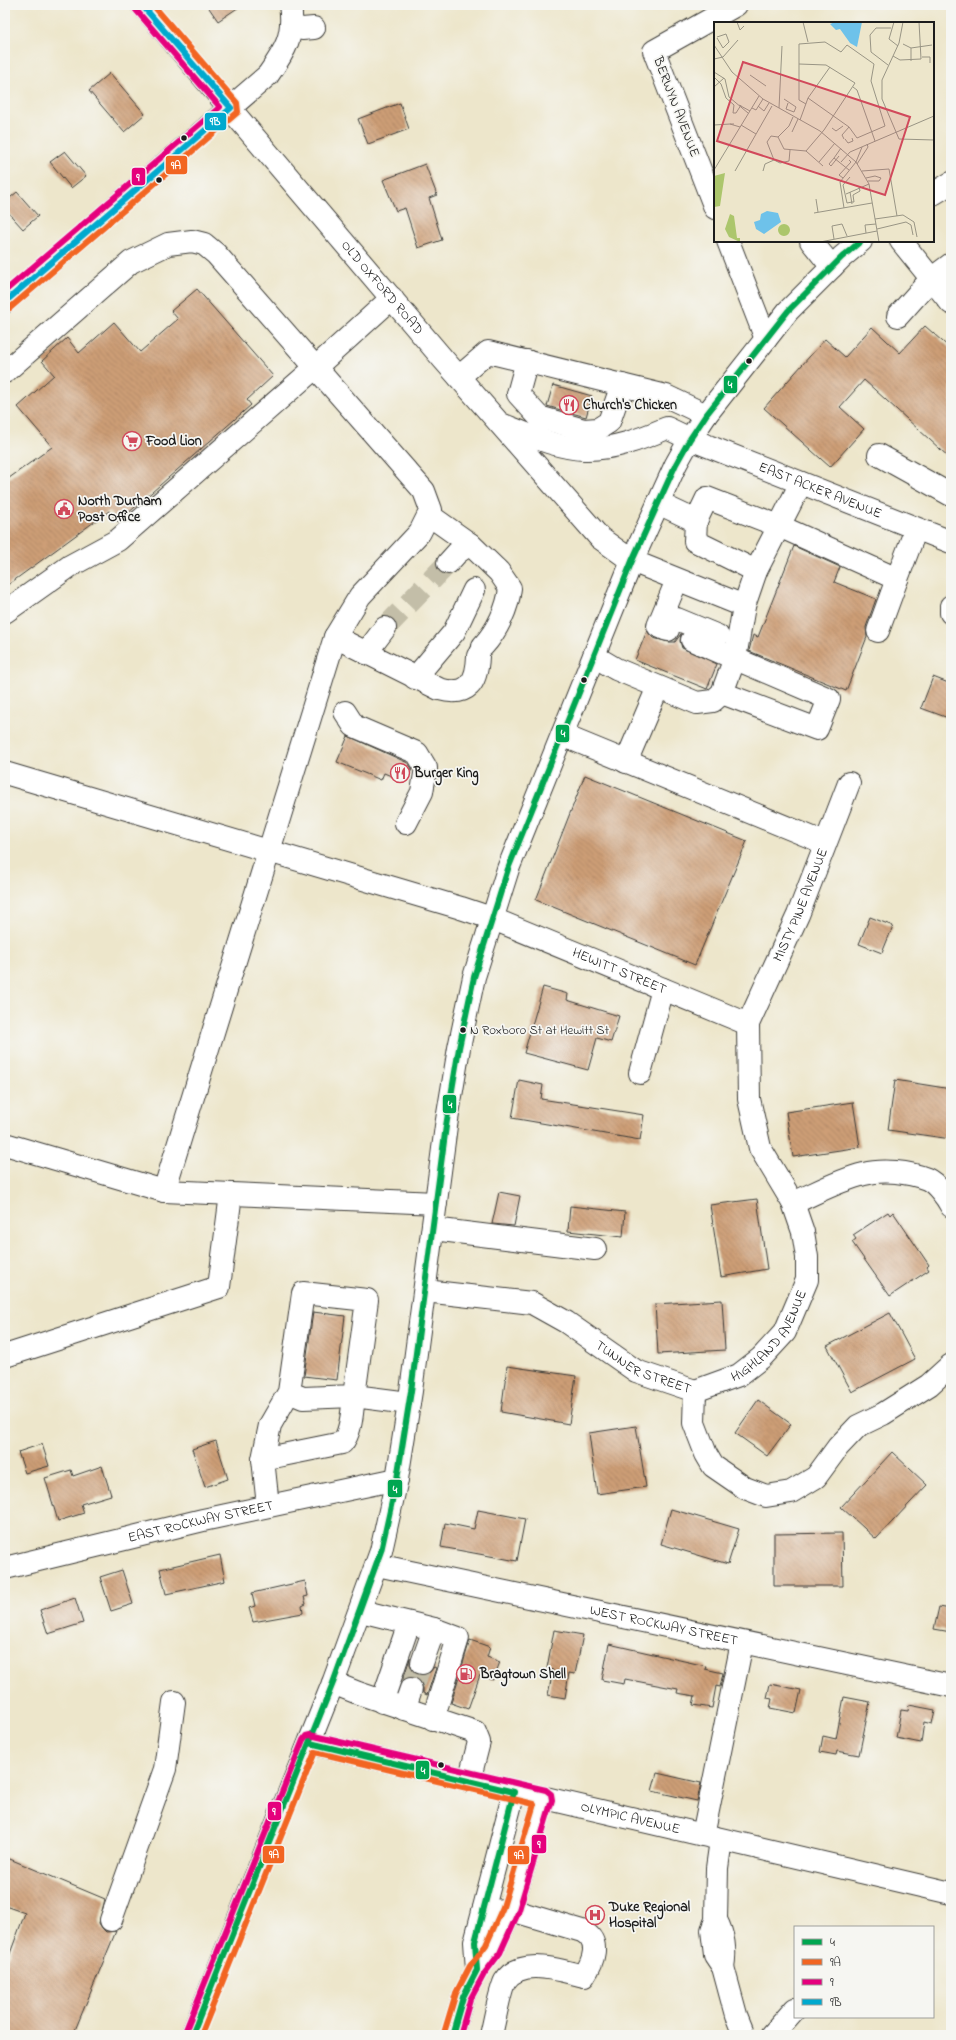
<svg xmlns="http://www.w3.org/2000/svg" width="956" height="2040" font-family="'Indie Flower',sans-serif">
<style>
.building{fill:url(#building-back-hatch)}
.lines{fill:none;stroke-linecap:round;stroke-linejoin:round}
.minor-tunnel{stroke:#c3bea8;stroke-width:22;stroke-dasharray:22 11;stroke-linecap:butt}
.minor-casing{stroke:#3b3a36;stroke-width:24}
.major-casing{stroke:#3b3a36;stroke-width:24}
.minor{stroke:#fff;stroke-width:22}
.major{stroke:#fff;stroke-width:22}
.bus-1-casing{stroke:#f6f6f2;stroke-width:9}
.bus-2-casing{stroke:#f6f6f2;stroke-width:9}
.bus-3-casing{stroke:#f6f6f2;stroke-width:9}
.bus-4-casing{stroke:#f6f6f2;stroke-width:9}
.bus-1{stroke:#00a651;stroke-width:6}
.bus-2{stroke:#f26522;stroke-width:6}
.bus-3{stroke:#e5007d;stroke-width:6}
.bus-4{stroke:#00a9ce;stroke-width:6}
.bus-dot{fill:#1c1c1c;stroke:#f6f6f2;stroke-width:1.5}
.labels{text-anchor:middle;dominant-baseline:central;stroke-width:3.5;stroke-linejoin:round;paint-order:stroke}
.bus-label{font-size:13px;fill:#1c1c1c;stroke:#f6f6f2;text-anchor:start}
.street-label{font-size:14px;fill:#1c1c1c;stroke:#f6f6f2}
.poi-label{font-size:14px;font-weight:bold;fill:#1c1c1c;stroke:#f6f6f2;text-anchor:start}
.inset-road{fill:none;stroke:#999585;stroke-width:1}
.view{fill:#d1495b;fill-opacity:0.15;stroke:#d1495b;stroke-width:2}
.inset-edge{fill:none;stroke:#1c1c1c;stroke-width:2}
.line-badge{stroke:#f6f6f2;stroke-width:1.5}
.badge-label{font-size:11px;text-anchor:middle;font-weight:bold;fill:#fff}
</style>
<defs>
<pattern id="building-back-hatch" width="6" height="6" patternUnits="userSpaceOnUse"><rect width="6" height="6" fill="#cd9e76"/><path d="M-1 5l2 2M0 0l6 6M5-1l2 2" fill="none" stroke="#a68060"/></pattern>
</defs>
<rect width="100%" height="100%" fill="#f6f6f2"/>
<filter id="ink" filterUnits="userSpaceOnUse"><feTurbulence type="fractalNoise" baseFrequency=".025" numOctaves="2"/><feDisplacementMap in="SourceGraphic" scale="8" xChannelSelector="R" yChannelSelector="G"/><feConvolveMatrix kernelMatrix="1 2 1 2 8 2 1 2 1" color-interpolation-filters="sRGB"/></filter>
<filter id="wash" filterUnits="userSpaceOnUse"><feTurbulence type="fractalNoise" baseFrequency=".012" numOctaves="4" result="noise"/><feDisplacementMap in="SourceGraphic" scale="16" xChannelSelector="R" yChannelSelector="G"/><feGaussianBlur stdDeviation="0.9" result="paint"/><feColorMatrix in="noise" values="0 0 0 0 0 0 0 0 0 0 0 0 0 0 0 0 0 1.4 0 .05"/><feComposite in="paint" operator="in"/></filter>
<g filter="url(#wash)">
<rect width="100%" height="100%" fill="#ede6cb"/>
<g id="blocks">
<!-- building -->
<path class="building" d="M207,5H242L218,21Z
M110,73L145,114L124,132L89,91Z
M400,103L409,129L368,144L358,119Z
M65,151L86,176L71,188L50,162Z
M425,164L437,195L429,198L442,240L418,248L405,208L396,211L383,180Z
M17,192L38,216L23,229L5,209V202Z
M197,289L273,376L247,400L251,405L118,522L109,511L5,587V481L52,447L18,407L54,375L42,361L67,338L79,353L114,322L140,352L178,319L171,311Z
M925,326L951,349V459L864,380L840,407L864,429L830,467L764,408L825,339L845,357L872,327L900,353Z
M553,385L592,396L586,417L547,406Z
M794,546L840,567L834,582L876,599L866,627L867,637L846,691L749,651L753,635L758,637Z
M647,631L653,638L669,642H675L681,634L680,641L682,648L717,664L707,689L635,660Z
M933,677L951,684V719L921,708Z
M348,736L408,763L412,769L406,782L384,773L381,780L337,762Z
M585,775L747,841L695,965L536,900Z
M870,917L893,926L882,953L859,944Z
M543,987L568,994L567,1000L619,1016L611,1042L597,1038L588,1070L524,1053Z
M519,1080L543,1085L541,1099L644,1115L640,1140L512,1118Z
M895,1080L951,1089V1139L888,1130Z
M853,1102L860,1147L793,1157L786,1112Z
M499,1192L520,1196L514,1226L492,1224Z
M757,1199L767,1269L721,1277L710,1205Z
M570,1206L625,1212L623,1237L568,1231Z
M888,1212L890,1215L893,1212L929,1265L927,1267L929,1270L890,1296L852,1242L856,1239L853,1235Z
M722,1300L725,1350L658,1354L655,1304Z
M313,1312L345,1316L337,1380L304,1376Z
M890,1313L915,1359L852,1392L827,1346Z
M507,1366L576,1376L569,1424L501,1412Z
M758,1400L791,1424L767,1456L735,1433Z
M636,1426L646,1487L597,1494L589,1433Z
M216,1441L228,1479L205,1487L192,1449Z
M42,1444L49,1466L25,1473L18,1452Z
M892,1452L927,1485L876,1539L841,1507Z
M102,1466L111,1495L81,1504L84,1513L58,1521L45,1478L71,1470L73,1476Z
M671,1509L739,1529L728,1564L661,1544Z
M478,1510L525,1519L517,1561L441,1547L445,1523L474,1529Z
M842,1533L843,1586H774V1534Z
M220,1555L225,1581L166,1594L160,1569Z
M122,1570L133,1604L111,1611L100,1577Z
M305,1581L308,1596L304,1597L306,1604L302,1606L303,1613L253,1622L249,1608L255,1606L252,1593Z
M75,1598L83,1623L48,1634L40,1610Z
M939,1607L951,1609V1632L934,1629Z
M554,1630L583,1635L575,1674L569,1673L565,1698L548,1695L553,1670L547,1668Z
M470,1640L490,1647L487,1657L500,1662L493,1680L480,1675L468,1709L451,1703Z
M609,1644L706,1666L705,1669L723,1673L720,1687L716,1686L712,1708L693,1705L695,1696L677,1693L678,1689L625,1679L624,1684L602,1680Z
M410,1658V1665L412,1671L418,1675H425L430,1672L434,1667L436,1668L427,1695L423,1693V1686L421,1681L415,1677H409L403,1680Z
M770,1684L801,1690L796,1713L770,1708L772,1699L767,1698Z
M844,1697L870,1702L859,1755L837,1751L836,1755L820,1752L823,1736L836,1739Z
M909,1705L935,1710L932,1724L924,1722L921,1743L896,1738L901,1710L908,1711Z
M657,1773L701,1783L697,1801L652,1791Z
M5,1857L105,1899L99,1923L102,1928L106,1932L116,1931L73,2035H5V1967L25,1913L5,1906Z"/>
</g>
</g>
<g filter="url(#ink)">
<use href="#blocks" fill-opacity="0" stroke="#3b3a36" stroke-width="1"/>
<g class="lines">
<!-- minor-tunnel -->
<path class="minor-tunnel" d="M385,628L448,563
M411,1689L422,1663"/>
<!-- minor casing -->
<g class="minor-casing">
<g id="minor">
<path id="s1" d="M142,5L443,359L600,538L632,561L744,606"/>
<path d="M291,26L302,29L314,28"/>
<path d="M715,208L654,51L736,5"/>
<path d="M728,241L766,339"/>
<path d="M811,241L832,267"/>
<path d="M901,241L951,303"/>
<path d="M5,302L268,75C285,51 295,35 290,5"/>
<path d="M898,316L931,279L951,264"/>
<path d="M527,361L518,394L539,417L584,430L598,429L609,422L622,385"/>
<path d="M5,372L131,262L168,244L192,241L204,244L216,254L424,491L431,510L420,532L360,596L335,637L164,1191"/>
<path d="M459,377L488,352L666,396L706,415"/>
<path id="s2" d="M690,439L951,542"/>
<path d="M879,455L951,495"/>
<path d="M658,503L696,521L695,541L756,571"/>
<path d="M429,515L470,544"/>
<path d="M696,521L707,498L779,526L897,579L916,529"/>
<path d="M448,563L457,553L470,544L499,572L510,588C508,608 497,631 483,646"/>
<path d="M951,606V613"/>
<path d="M5,612L70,566L118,540L316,367L392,298"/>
<path d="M665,629L677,619L718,636"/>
<path d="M668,630L658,626L677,580"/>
<path d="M878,631L897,579"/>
<path d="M335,637L439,689C468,697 477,683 478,656"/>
<path d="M692,640L829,699L817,729L722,693"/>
<path d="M366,653L385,628"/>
<path d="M594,656L616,669L697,703L713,701L722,693L735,658L744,606L756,571L801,483"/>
<path d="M415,678L454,632L474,590"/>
<path d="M345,712L354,726L417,753L426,768L422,792L406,823"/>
<path d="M562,735L825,843"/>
<path d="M626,762L658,687"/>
<path id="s3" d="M5,773L461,908L491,918L748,1024"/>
<path d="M640,1073L663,989"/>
<path d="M5,1144L164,1191L436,1203"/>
<path d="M793,1203C816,1193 839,1180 864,1174C883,1169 909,1172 927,1179C936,1183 947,1198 951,1206"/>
<path d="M433,1229L595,1249"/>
<path id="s4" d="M425,1291L532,1303L566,1322L636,1371L695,1391"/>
<path d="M5,1356L219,1287L231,1194"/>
<path id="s5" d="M695,1391L739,1375L761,1358L785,1332L807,1280V1257L803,1232L793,1203L760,1148L749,1099L748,1024L798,915L849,783"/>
<path d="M695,1391L694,1423L706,1454L713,1466L745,1488L766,1496L791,1492L816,1477L838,1447L858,1426L883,1414L929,1385L951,1365"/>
<path d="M263,1459L270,1425L289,1392L303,1293L367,1300L354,1396L303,1398L289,1392"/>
<path d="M268,1506L263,1459L342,1443C352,1432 352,1410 354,1396L409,1403"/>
<path id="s6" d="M377,1565L951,1686"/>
<path id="s7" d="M5,1568L203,1520L397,1479"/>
<path d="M361,1611L434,1629L458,1638L433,1719"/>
<path d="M422,1663L434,1629"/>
<path d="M333,1683L358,1693L475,1732L479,1742L469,1781"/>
<path d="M382,1702L409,1623"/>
<path d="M404,1709L411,1689"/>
<path id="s8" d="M310,1743L951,1893"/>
<path d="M703,1835L742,1643"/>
<path d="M483,1911L511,1910L582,1931C602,1941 593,1962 584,1976C562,1971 521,1956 505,1981C500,1989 494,2024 491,2035"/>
<path d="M111,1920L165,1769L174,1702"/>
<path d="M716,1920C724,1935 726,1950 723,1967L715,1955L712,1930L716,1920L717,1868L721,1840"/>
<path d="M723,1967L736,2015L744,2035"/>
<path d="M477,1970L475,1942L514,1792"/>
<path d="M452,2035L463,1997L477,1970L493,1949L511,1910L544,1798"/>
<path d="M772,2035L795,2009"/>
</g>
</g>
<!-- major casing -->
<g class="major-casing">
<path id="major" d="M933,194L951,183
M501,424C527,434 556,448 584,449C613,450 641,439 667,428L690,439
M192,2035L333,1683L381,1551L397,1479L411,1391L446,1126L459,1048L474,977L508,869L632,561L676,464L690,439L706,415L788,311L842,257L861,241"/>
</g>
<!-- minor -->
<use href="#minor" class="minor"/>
<!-- major -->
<use href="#major" class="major"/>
<!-- bus-1 casing -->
<g class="bus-1-casing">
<path id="bus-1" d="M310,1743L514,1792L475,1942L477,1970L463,1997L452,2035
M192,2035L333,1683L381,1551L397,1479L411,1391L446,1126L459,1048L474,977L508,869L632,561L676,464L690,439L706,415L788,311L842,257L861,241"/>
</g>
<!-- bus-2 casing -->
<g class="bus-2-casing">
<path id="bus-2" d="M10,308L238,112L237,103L153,5
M201,2035L315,1752L534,1804L503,1907L486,1945L470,1966L456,1993L444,2033"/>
</g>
<!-- bus-3 casing -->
<g class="bus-3-casing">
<path id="bus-3" d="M5,291L220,107L136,10
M185,2032L303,1740L306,1736L310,1735L546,1790L551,1794L552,1800L518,1913L500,1953L484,1974L470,2000L460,2035"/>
</g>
<!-- bus-4 casing -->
<g class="bus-4-casing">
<path id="bus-4" d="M5,302L231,108L142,5"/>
</g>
<!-- bus-1 -->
<use href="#bus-1" class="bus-1"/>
<!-- bus-2 -->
<use href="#bus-2" class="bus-2"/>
<!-- bus-3 -->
<use href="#bus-3" class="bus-3"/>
<!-- bus-4 -->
<use href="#bus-4" class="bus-4"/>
</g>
</g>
<!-- icons -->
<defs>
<g id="restaurant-ring" transform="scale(1)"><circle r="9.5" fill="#f6f6f2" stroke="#d1495b" stroke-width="1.5"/><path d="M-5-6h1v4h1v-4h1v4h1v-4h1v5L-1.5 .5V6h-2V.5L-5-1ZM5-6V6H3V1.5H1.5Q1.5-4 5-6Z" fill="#d1495b"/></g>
<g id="supermarket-ring" transform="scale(1)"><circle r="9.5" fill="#f6f6f2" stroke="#d1495b" stroke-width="1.5"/><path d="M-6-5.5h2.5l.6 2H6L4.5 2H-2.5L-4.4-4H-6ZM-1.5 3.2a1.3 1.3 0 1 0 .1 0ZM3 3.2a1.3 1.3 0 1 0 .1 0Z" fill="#d1495b"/></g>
<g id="civic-ring" transform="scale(1)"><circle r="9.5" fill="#f6f6f2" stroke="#d1495b" stroke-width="1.5"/><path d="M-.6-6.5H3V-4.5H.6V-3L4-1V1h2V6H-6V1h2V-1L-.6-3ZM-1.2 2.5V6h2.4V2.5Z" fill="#d1495b"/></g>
<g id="fuel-ring" transform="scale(1)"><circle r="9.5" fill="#f6f6f2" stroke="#d1495b" stroke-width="1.5"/><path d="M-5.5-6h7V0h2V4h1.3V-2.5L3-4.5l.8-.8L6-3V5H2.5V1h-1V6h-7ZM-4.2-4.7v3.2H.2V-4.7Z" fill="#d1495b"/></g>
<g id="hospital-ring" transform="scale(1)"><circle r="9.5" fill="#f6f6f2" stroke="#d1495b" stroke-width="1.5"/><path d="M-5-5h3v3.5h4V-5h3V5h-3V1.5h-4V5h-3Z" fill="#d1495b"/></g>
</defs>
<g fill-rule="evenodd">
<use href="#restaurant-ring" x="569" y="405"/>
<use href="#supermarket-ring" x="132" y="441"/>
<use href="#civic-ring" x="64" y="509"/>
<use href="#restaurant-ring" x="400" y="773"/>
<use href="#fuel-ring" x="466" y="1674"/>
<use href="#hospital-ring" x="595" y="1915"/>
</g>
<!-- markers -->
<g class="bus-dot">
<circle cx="184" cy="138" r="3.5"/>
<circle cx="159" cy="180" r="3.5"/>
<circle cx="749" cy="361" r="3.5"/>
<circle cx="584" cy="680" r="3.5"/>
<circle cx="463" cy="1030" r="3.5"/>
<circle cx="441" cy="1765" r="3.5"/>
</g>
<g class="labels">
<!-- bus labels -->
<g class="bus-label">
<text x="470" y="1030">N Roxboro St at Hewitt St</text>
</g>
<!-- street labels -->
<g class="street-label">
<text transform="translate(676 107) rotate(69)">BERWYN AVENUE</text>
<text stroke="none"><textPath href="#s1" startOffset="371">OLD OXFORD ROAD</textPath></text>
<text stroke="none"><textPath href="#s2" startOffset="140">EAST ACKER AVENUE</textPath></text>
<text stroke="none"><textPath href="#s5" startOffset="565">MISTY PINE AVENUE</textPath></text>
<text stroke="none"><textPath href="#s3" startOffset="646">HEWITT STREET</textPath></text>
<text stroke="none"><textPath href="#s5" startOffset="97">HIGHLAND AVENUE</textPath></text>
<text stroke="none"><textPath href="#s4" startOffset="237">TUNNER STREET</textPath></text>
<text stroke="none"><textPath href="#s7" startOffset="201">EAST ROCKWAY STREET</textPath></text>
<text stroke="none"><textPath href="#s6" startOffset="293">WEST ROCKWAY STREET</textPath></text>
<text stroke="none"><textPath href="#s8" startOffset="329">OLYMPIC AVENUE</textPath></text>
</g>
<!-- poi labels -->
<g class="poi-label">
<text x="583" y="405">Church's Chicken</text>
<text x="146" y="441">Food Lion</text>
<text x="78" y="501">North Durham<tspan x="78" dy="16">Post Office</tspan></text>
<text x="414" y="773">Burger King</text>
<text x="480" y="1674">Bragtown Shell</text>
<text x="609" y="1907">Duke Regional<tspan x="609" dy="16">Hospital</tspan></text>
</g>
</g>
<!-- overview -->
<g transform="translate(714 22)">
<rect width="220" height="220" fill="#ede6cb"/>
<path d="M11,151L6,184L0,185V154ZM16,192L20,194L23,216H26V220L15,215L11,207ZM64 208a6 6 0 1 1 12 0a6 6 0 1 1-12 0Z" fill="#acc66c"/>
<path d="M121,0H148L143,25L136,21L126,7L122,8L116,2ZM53,189L64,191L67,200L50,212L42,207L40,200L46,198L47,192Z" fill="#6ec2ea"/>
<path class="inset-road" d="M23,0L26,8L30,4M89,0L94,20M180,0L175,17L184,24M189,0L185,21L168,58V77L185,117L220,118M3,15L12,12L15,20L9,26L3,16M189,22L197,26V39M0,23L18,50L49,77L106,109L142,140L155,162L165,220M197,26L218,23M179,34L186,38L207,37L205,0M208,35H216V41M0,37L9,35L24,18M85,42L112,43L141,61L110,108L92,129M174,43L157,30L156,13L162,6H177M0,50L11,57L15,75L34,91M36,53L52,64M0,55L7,62L12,76L20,83L19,91H22L27,83M0,65L10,56M139,65L143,68L161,119M70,77L82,85L80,90L72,87L74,81M92,82L85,78V22L111,20L127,30L133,23L160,42L157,59L171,104L143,116L135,105L94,76M25,83L36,89M44,84L50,89L55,81M38,86L42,88L49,77M65,86L68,24M86,98L94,76L116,45M20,102H16L26,105M0,103L16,102M27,103L42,112M118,106L122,109L129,104M78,110L84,97M64,115L57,114L53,120L60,138L66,141L75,139L76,128M64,115L70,127L92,129L109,144M64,115L75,104L79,95M130,117L128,113L135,105M131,117L134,121L139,119L138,116M127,126L120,136L135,148M120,136L115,142L117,144L125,134M105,140L121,121M127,140L136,130L220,94M142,140L148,125M143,142L154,125L153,122M0,148L45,74M21,149L58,84M49,149L51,142L60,138M148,149L175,147L183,194M136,155L129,163L133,181L138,180M129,156L125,153L137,140L135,138M152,156L161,154L167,156L165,159H154M136,170L138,182M132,172L155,162M102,177L104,190M138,180H140L139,173L146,169L145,165M130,186L126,160L142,140M100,191L158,181M161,197L189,193L200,200L203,215M163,207L192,200L197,203L199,213M152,211L151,203L162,202M120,217L118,204L128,202L133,214M106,220L163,209"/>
<path class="view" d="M29,40L196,95L171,173L3,119Z"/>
<rect width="220" height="220" class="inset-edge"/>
</g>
<g class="line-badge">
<rect x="204" y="112" width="23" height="19" rx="4" fill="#00a9ce"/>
<rect x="165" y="155" width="23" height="20" rx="4" fill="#f26522"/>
<rect x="131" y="167" width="15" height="19" rx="4" fill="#e5007d"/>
<rect x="723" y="375" width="15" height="19" rx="4" fill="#00a651"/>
<rect x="555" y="724" width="15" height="19" rx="4" fill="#00a651"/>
<rect x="442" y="1094" width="15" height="20" rx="4" fill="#00a651"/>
<rect x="387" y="1479" width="16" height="19" rx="4" fill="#00a651"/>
<rect x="415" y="1760" width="15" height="20" rx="4" fill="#00a651"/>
<rect x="267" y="1801" width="15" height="20" rx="4" fill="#e5007d"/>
<rect x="531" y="1834" width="16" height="20" rx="4" fill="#e5007d"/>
<rect x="262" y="1845" width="23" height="19" rx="4" fill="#f26522"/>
<rect x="507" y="1845" width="23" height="20" rx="4" fill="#f26522"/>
</g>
<g class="badge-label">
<text x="215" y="125">9B</text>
<text x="176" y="169">9A</text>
<text x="138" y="181">9</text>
<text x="730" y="388">4</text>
<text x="563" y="737">4</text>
<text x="450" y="1108">4</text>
<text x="395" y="1493">4</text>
<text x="423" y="1774">4</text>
<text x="274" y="1815">9</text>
<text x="539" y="1848">9</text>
<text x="274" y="1858">9A</text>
<text x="519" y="1859">9A</text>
</g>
<!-- margin -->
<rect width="956" height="2040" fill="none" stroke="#f6f6f2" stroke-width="20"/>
<!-- legend -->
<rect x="794" y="1926" width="140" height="92" fill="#f6f6f2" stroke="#9f9f9c"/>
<rect x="802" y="1939" width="20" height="6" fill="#00a651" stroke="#9f9f9c"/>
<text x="830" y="1946" font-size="12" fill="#1c1c1c">4</text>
<rect x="802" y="1959" width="20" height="6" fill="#f26522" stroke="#9f9f9c"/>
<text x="830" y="1966" font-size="12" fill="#1c1c1c">9A</text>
<rect x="802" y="1979" width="20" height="6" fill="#e5007d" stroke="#9f9f9c"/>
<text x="830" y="1986" font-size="12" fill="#1c1c1c">9</text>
<rect x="802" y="1999" width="20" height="6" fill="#00a9ce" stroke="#9f9f9c"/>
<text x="830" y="2006" font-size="12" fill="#1c1c1c">9B</text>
</svg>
